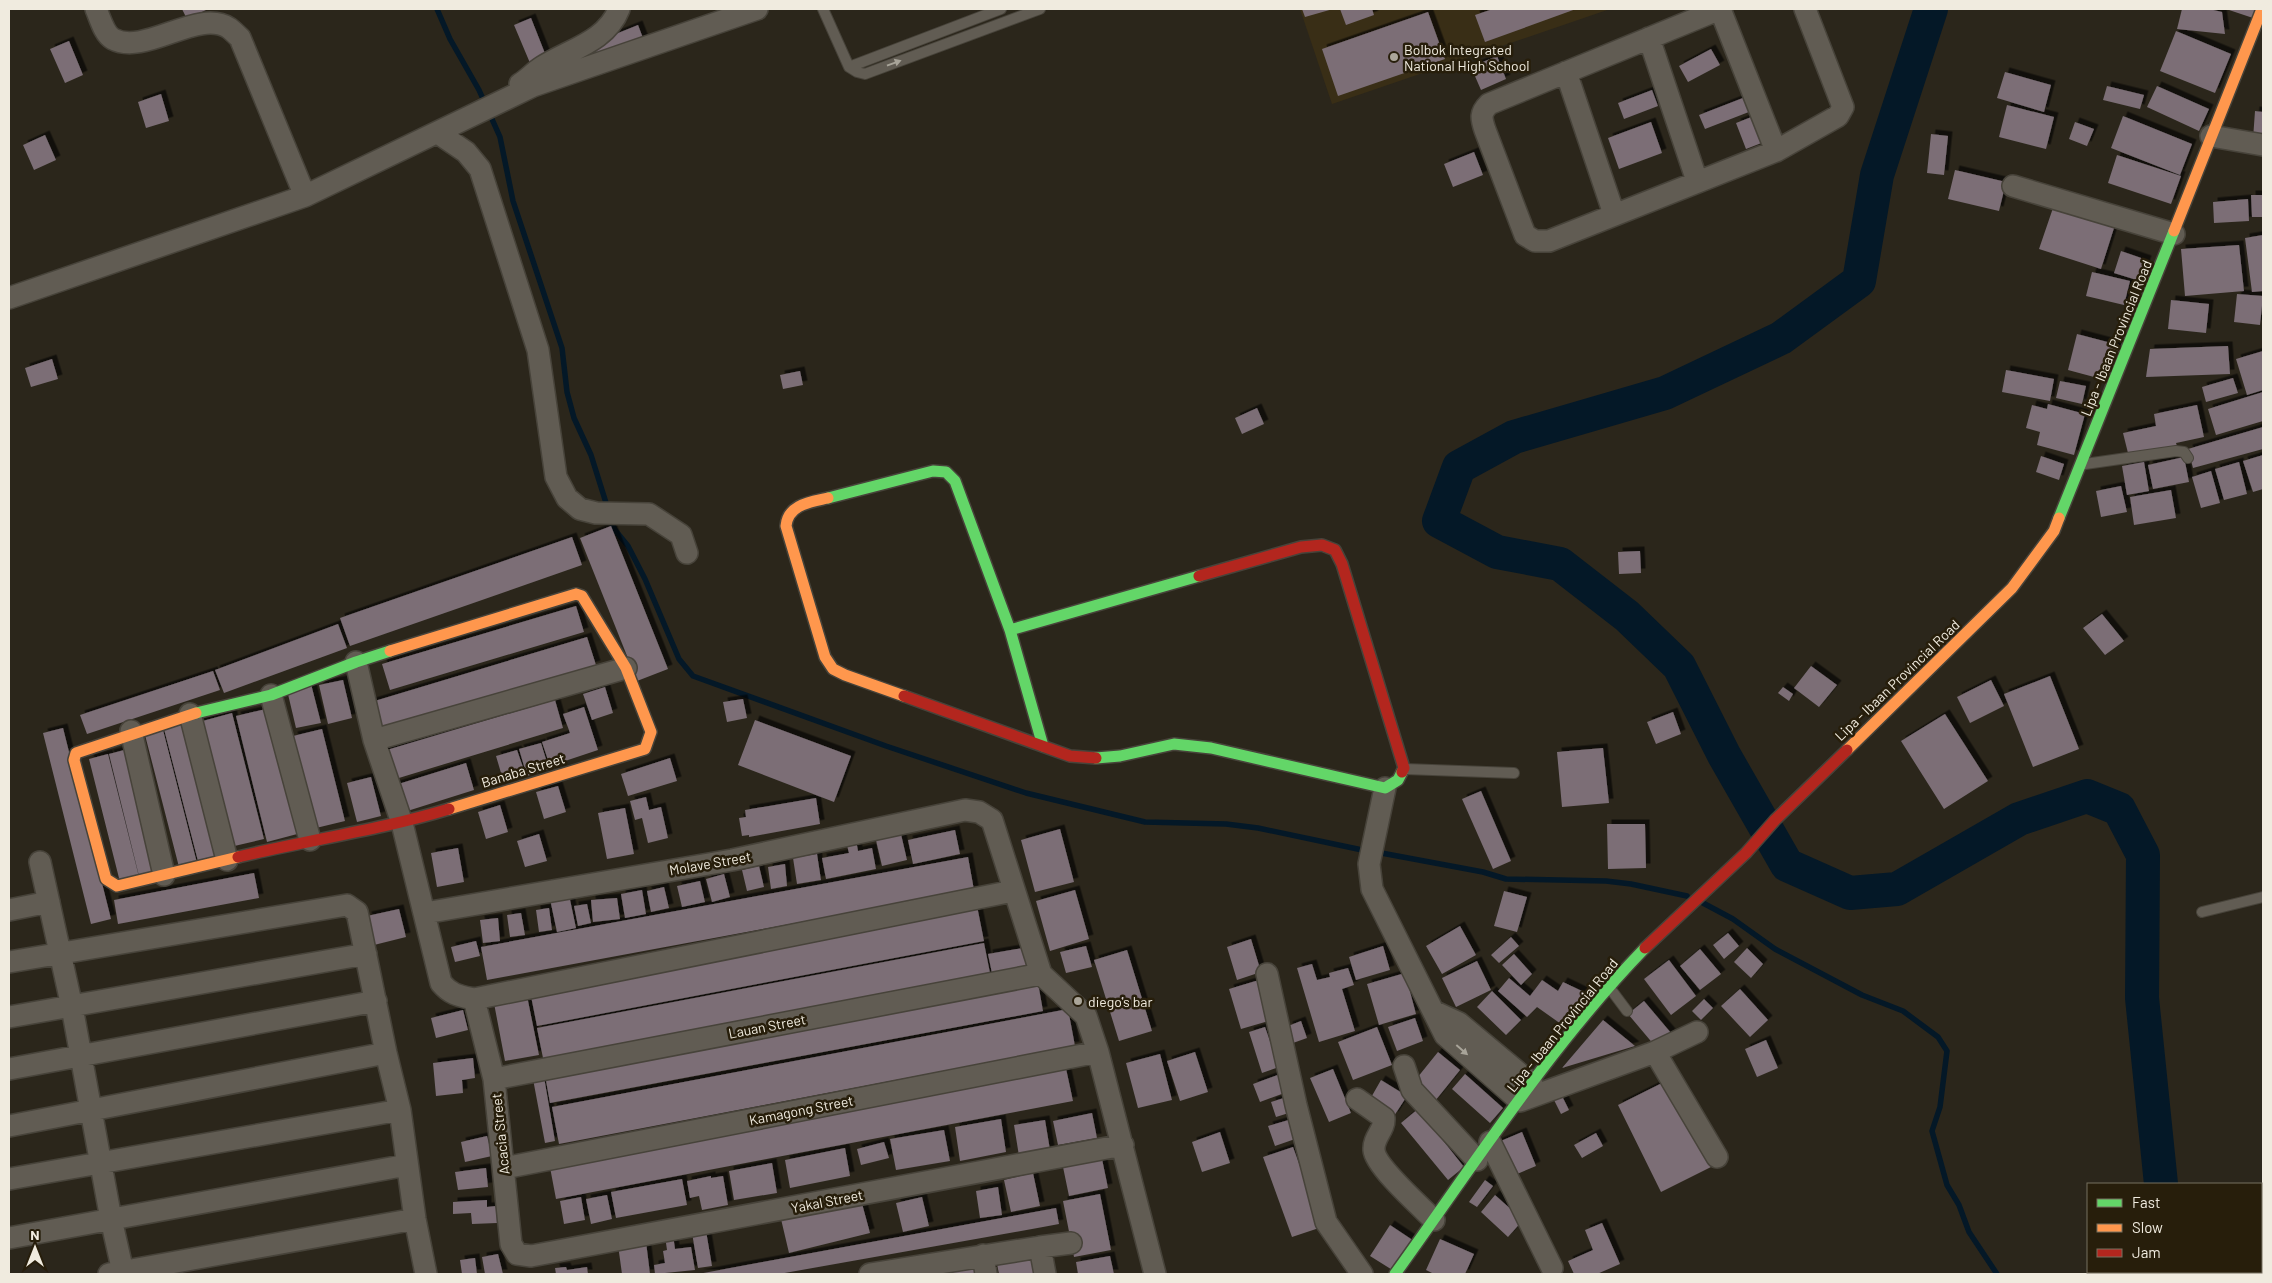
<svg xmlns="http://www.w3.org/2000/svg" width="2272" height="1283" font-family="Barlow,sans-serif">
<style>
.built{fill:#392e16}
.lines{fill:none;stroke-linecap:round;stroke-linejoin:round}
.stream{stroke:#041827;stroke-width:5.5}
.river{stroke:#041827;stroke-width:34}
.building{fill:#7b6e76;filter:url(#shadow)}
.lane-casing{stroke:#47433a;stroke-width:12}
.street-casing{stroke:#47433a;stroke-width:24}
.fast-casing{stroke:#47433a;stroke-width:14}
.slow-casing{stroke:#47433a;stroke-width:14}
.jam-casing{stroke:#47433a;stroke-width:14}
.lane{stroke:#615c53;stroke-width:10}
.street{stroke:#615c53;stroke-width:21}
.fast{stroke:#63d668;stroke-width:11}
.slow{stroke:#ff974d;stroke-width:11}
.jam{stroke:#b3261e;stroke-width:11}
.oneway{fill:#a8a499}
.poi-dot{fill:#aba69a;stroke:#271e0b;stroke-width:2}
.labels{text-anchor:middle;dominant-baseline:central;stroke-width:5;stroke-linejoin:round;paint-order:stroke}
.poi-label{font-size:14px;fill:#f0ebdf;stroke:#271e0b;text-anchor:start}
.street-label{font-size:14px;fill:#f0ebdf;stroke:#271e0b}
</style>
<defs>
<filter id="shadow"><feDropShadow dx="4.5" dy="-4.5" stdDeviation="0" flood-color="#0009"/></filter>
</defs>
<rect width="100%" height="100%" fill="#2b261b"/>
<!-- built -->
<path class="built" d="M1300,9H1610L1332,104Z"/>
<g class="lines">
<!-- stream -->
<path class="stream" d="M437,9L450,39L479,90L500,137L513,201L562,348L567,392L574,418L591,455L607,506
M609,518L615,530L628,546L645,579L679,659L693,676L886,746L1026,793L1145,822L1226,824L1258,828L1367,851
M1376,852L1483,872L1506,879L1606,881L1631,884L1687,896
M1703,903L1733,919L1775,949L1862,995L1903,1011L1938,1037L1947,1051L1940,1107L1932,1131L1947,1185L1959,1205L1969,1232L1997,1274"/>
<!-- river -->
<path class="river" d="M1931,9L1877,175L1859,281L1781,338L1665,393L1514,437L1459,467L1439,521L1497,552L1560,564L1627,616L1679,666L1724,755L1787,865L1850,893L1897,889L2019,819L2087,796L2119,809L2143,855L2142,998L2161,1184
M2182,1272V1274"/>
</g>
<!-- building -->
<path class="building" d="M182,9H205L206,10L187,19Z
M1302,9H1333L1305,17Z
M1340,9H1372L1374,15L1346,25Z
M1493,9H1576L1485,42L1475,15Z
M2182,9H2209L2222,12L2225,34L2177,29Z
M2226,9H2256L2253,18Z
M1428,12L1445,59L1338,96L1322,49Z
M531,18L546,56L530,63L514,25Z
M638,25L646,46L594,66L586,46Z
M2176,31L2231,54L2215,93L2160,71Z
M69,41L83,75L65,83L50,49Z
M1711,49L1720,65L1688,82L1679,66Z
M1497,56L1506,79L1481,90L1471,67Z
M2005,72L2051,85L2044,112L1997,98Z
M2107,86L2144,95L2140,109L2103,100Z
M2157,86L2209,109L2199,131L2147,107Z
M1652,90L1658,106L1624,119L1618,103Z
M161,94L169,121L146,128L138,102Z
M1748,96L1754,110L1705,129L1699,115Z
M2007,105L2054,117L2046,149L1999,137Z
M2255,111L2263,112V140L2253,139Z
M1754,116L1764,142L1746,149L1736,123Z
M2123,116L2192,144L2180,175L2111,148Z
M1651,122L1662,153L1619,169L1608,138Z
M2075,122L2094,129L2087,146L2069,139Z
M1931,134L1948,136L1944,175L1927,173Z
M45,135L56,160L34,170L23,145Z
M1474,152L1483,175L1453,187L1444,164Z
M2117,155L2181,176L2171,204L2108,183Z
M1955,170L2006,182L1999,211L1948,199Z
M2251,195H2263V217H2252Z
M2248,199L2249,221L2214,223L2213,202Z
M2053,208L2114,228L2101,269L2039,249Z
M2263,235V291L2252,292L2245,238Z
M2239,245L2244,291L2185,296L2181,249Z
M2121,251L2147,260L2140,281L2114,273Z
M2092,272L2130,281L2124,305L2086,296Z
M2237,294L2263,296L2260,325L2234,322Z
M2171,300L2209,304L2206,333L2168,329Z
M2077,334L2119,345L2109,381L2068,370Z
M2228,346L2230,374L2146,377L2150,349Z
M2263,351V390L2247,395L2236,359Z
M52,359L58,379L31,387L25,368Z
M2006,370L2054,379L2050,401L2002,392Z
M800,371L803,385L783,389L780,375Z
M2233,378L2238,393L2206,402L2202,387Z
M2060,381L2086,386L2082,404L2056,398Z
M2263,392V421L2216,435L2208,409Z
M2048,404L2085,414L2074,455L2037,445L2040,432L2026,428L2032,405L2047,409Z
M2197,405L2204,437L2176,443L2177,446L2129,457L2123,433L2156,426L2154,414Z
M1257,408L1264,424L1242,434L1235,418Z
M2263,427V449L2193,468L2188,449Z
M2263,455V489L2253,492L2243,461Z
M2041,456L2064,464L2059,480L2036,472Z
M2184,457L2189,482L2153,489L2148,465Z
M2144,462L2149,491L2127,495L2122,466Z
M2239,462L2247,494L2224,500L2215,469Z
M2211,471L2220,503L2201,508L2192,477Z
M2121,486L2127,512L2101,517L2096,491Z
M2171,490L2176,518L2134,525L2130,497Z
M611,526L668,669L637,681L580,538Z
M572,537L582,565L350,646L340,618Z
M1640,551L1641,573L1619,574L1618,552Z
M576,606L584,632L390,690L382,664Z
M2102,614L2124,641L2105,655L2083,628Z
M338,624L347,648L224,693L215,670Z
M587,637L596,665L376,731L368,703Z
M1811,666L1837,685L1819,707L1794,688Z
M213,671L220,690L87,734L80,715Z
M2050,676L2079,749L2033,767L2004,694Z
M343,680L352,718L328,724L319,685Z
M1991,680L2004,706L1970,723L1957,697Z
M311,684L321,723L296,728L287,690Z
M605,687L613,713L592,720L583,694Z
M1783,687L1793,694L1789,701L1778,693Z
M743,699L747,718L727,722L723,702Z
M555,700L563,728L389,781L380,752Z
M584,707L598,750L550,766L542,742L570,733L563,714Z
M270,708L301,833L267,842L236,716Z
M1673,712L1681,734L1656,744L1647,722Z
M232,713L264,839L230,847L199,722Z
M1945,714L1988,781L1944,809L1901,741Z
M755,720L851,756L834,802L738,765Z
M183,724L216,857L198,861L164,729Z
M63,728L111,919L91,924L43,733Z
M322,729L345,821L316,828L293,736Z
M163,730L197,863L179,867L145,735Z
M541,743L549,769L527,776L519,749Z
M1603,748L1609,803L1562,807L1557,752Z
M128,749L159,872L139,876L109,754Z
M517,750L526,776L504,783L496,756Z
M108,754L139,877L120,882L89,759Z
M670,758L677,781L628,796L621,774Z
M466,763L474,790L401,813L392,786Z
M371,777L381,816L357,822L347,783Z
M558,786L566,812L544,819L536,792Z
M1481,791L1511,861L1493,869L1462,799Z
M646,797L649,810L661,807L668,838L648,843L642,818L635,820L630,801Z
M816,798L820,824L749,837V835L742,836L739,818L746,817L745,810Z
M500,805L508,832L486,839L478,812Z
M625,808L634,854L607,859L598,813Z
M1607,824H1645L1646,868L1608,869Z
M1060,829L1074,882L1035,892L1021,840Z
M900,830L907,860L882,866L875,836Z
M955,830L960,854L913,864L908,840Z
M539,834L547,861L525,867L517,841Z
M856,840L858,851L872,848L876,869L826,879L822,858L849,853L846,842Z
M458,848L464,882L437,887L431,853Z
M817,854L821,880L797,884L793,858Z
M968,857L974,890L487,980L481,947Z
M785,864L787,886L771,889L768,867Z
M759,866L764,887L747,891L742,870Z
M254,873L259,898L118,924L114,900Z
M724,874L730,897L712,902L706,879Z
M700,881L705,902L682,907L677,886Z
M664,887L669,908L651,912L647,891Z
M642,890L646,914L625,918L621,894Z
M1075,890L1089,939L1050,951L1036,901Z
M1504,891L1527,897L1517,932L1494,926Z
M569,895L576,928L557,932L550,899Z
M617,898L620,919L593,922L591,900Z
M587,904L591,923L578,926L574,906Z
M977,906L984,941L537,1026L530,991Z
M549,908L552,930L539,932L536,910Z
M399,909L406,937L374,945L367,916Z
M521,913L525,935L510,937L507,915Z
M498,918L500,941L483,943L480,920Z
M1460,926L1476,955L1442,974L1426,946Z
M1728,933L1739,946L1724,959L1713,945Z
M1511,937L1519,946L1499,963L1491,955Z
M1251,939L1261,972L1237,980L1227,947Z
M476,941L480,956L455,962L451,947Z
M984,943L991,978L544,1063L537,1028Z
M1086,946L1092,967L1066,973L1060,952Z
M1383,946L1390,970L1356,980L1349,957Z
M1023,948L1027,972L993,978L988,954Z
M1747,948L1763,964L1751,978L1734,962Z
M1700,949L1721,974L1700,990L1680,966Z
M1127,950L1152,1031L1119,1041L1094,960Z
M1514,954L1532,974L1521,985L1502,965Z
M1669,960L1696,996L1671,1015L1644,979Z
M1477,961L1491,990L1456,1007L1442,978Z
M1312,964L1317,980L1330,977L1329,973L1348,968L1354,985L1342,989L1355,1031L1319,1042L1297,968Z
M1405,973L1416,1014L1379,1025L1367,984Z
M1509,978L1530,996L1542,980L1558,991L1563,982L1586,993L1577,1009L1573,1008L1561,1024L1537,1007L1527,1017L1498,991Z
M1259,980L1272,1020L1241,1029L1229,989Z
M1038,983L1043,1011L550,1103L545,1075Z
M1740,989L1768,1020L1750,1037L1721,1006Z
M526,991L539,1055L505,1061L493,998Z
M1492,991L1521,1020L1506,1035L1477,1007Z
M1704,999L1713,1008L1701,1020L1692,1011Z
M1644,1001L1671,1033L1655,1046L1628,1014Z
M1068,1009L1075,1046L559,1144L552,1107Z
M463,1010L468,1030L436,1038L431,1018Z
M1415,1018L1423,1041L1397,1051L1388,1027Z
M1603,1020L1635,1046L1562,1068Z
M1301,1021L1307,1038L1293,1043L1288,1026Z
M1265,1027L1279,1067L1262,1073L1249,1032Z
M1377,1027L1392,1065L1353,1080L1338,1042Z
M1766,1040L1778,1068L1757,1077L1745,1049Z
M1195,1052L1208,1092L1180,1101L1167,1061Z
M1438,1052L1460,1070L1435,1101L1413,1083Z
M1160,1054L1172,1100L1138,1108L1126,1063Z
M473,1058L475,1078L462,1080L463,1093L436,1096L433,1063Z
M1065,1064L1073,1101L556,1199L549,1162Z
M1333,1069L1351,1113L1329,1122L1310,1078Z
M1283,1073L1290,1091L1260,1102L1253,1084Z
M1465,1074L1503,1108L1490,1123L1452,1089Z
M544,1077L555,1141L545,1143L533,1079Z
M1381,1080L1407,1096L1394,1116L1369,1101Z
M1668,1080L1711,1167L1661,1192L1618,1105Z
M1561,1094L1569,1110L1561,1114L1553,1098Z
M1287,1097L1292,1112L1276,1117L1271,1102Z
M1418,1109L1464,1167L1448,1180L1401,1123Z
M1092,1113L1097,1138L1058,1145L1053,1121Z
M1001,1119L1006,1152L960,1161L955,1127Z
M1292,1119L1298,1138L1275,1146L1268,1126Z
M1045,1120L1050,1150L1019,1156L1014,1125Z
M944,1130L950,1161L896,1170L890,1139Z
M1220,1132L1230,1163L1202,1172L1192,1142Z
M1522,1132L1536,1166L1510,1177L1496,1143Z
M1596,1133L1603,1146L1582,1158L1574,1145Z
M487,1136L492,1156L465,1162L461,1142Z
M884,1142L889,1158L861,1165L857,1149Z
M1293,1147L1322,1227L1292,1237L1263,1157Z
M845,1148L850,1176L790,1188L785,1160Z
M1102,1159L1108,1188L1069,1196L1063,1167Z
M772,1163L777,1193L734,1200L729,1171Z
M486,1168L488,1187L458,1190L455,1172Z
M1033,1173L1040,1206L1011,1212L1004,1180Z
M711,1176V1178L723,1176L728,1205L702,1210L699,1196L690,1198L687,1181Z
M682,1179L687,1205L616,1218L611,1192Z
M1485,1180L1493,1186L1477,1207L1469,1202Z
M998,1187L1002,1215L980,1218L976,1191Z
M1100,1194L1111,1250L1074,1257L1063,1201Z
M607,1195L612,1219L591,1224L586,1199Z
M1495,1195L1523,1220L1508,1237L1481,1212Z
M581,1197L585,1220L564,1224L560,1201Z
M922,1197L929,1226L903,1232L896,1203Z
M487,1200V1207L496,1206L497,1223L472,1224L471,1213L453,1214V1202Z
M861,1200L870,1233L789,1253L781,1219Z
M1056,1208L1059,1224L1043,1227L779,1274H698Z
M1602,1223L1620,1264L1597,1274H1574L1568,1261L1593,1250L1585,1230Z
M1390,1225L1414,1241L1394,1271L1370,1256Z
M706,1231L712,1266L698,1268L692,1233Z
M673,1235L675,1249L691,1247L695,1270L655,1274L654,1265L665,1263L663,1251L667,1250L665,1236Z
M1440,1239L1474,1254L1465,1274H1434L1426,1270Z
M646,1242L650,1274H622L618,1245Z
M498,1254L503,1274H485L482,1257Z
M1110,1256L1114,1274H1078L1076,1262Z
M1031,1257L1035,1274H999L997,1264Z
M475,1258L477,1274H462L460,1260Z
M976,1265L978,1274H943L942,1272Z
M566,1267L567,1270L587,1267L588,1274H556L555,1268Z"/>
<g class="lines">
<!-- lane casing -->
<g class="lane-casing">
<path id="lane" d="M823,9L849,67L857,72L865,74L1040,9
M849,67L1001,9
M2085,464L2176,451L2184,452L2188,458
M1405,769L1514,773
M2202,912L2263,897
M1609,987L1627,1011"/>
</g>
<!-- street casing -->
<g class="street-casing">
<path id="street" d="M96,9C100,18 104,34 113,39C145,56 198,8 229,28C233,31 237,35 240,38L305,196
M1720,9L1489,104C1480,113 1481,118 1485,130L1525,235L1535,241H1549L1776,151L1838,116L1843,107L1805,9
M1720,9L1776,151
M1649,38L1697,181
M1566,72L1614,214
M520,84C528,79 534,72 542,67C570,49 606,42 619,9
M438,133L466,152L480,169L538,350L556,477L567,498L580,509L596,513L649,514L681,535L687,553
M2211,136L2263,145
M2013,186L2174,234
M9,298L305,196L533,86L757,9
M356,662L374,740L402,823L441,983C451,995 460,996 474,999L1013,891
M271,695L310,840
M190,714L227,860
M131,731L164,875
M374,740L626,668
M1385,788L1369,864L1372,889L1445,1035L1520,1101L1655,1052L1717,1157
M40,862L72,1007L111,1219L123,1272
M9,910L49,902
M425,913L732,860L965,810L979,812L992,820L1041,974L1086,1016L1098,1052L1155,1274
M9,962L347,905L357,912L386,1053L400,1110L415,1219L426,1274
M1267,974L1296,1105L1326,1222L1362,1274
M474,999L494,1079L511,1244L517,1254L531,1256L1123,1145
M1435,1012L1459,1023L1532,1084
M9,1017L366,954
M1655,1052L1697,1032
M1404,1066L1412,1090L1477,1160
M9,1069L376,1001
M494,1079L1041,974
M1357,1099L1384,1118C1385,1130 1373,1137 1374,1150C1375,1166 1421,1207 1434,1220
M9,1126L386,1053
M1490,1142L1552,1268
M504,1168L1098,1052
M9,1179L400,1110
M9,1238L407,1165
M1040,1247L1071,1243
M983,1255L986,1274
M109,1274L415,1219
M870,1274L1040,1247L1045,1274"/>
</g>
<!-- fast casing -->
<g class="fast-casing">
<path id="fast" d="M828,498L933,471L946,472L955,481L1010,630L1043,746
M2059,518L2174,231
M1010,630L1199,576
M196,713L271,695L356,662L390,651
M1096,758L1120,756L1174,744L1211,748L1385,788L1398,780L1402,772
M1395,1274C1475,1163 1550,1046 1645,948"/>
</g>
<!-- slow casing -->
<g class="slow-casing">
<path id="slow" d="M2174,231L2262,9
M828,498C811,502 788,504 786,526L825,657L833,669L845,675L904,696
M390,651L576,594
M196,713L76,753L74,760L106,879L117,886L238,857
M1847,750L2012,588L2054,531L2059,518
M449,809L645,749L651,732L626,668L582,596L576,594"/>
</g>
<!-- jam casing -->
<g class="jam-casing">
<path id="jam" d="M1199,576L1301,547L1322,545L1335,550L1342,564L1404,768L1402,772
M904,696L1070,756L1096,758
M238,857C308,840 380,830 449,809
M1645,948L1746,853L1775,820L1847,750"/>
</g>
<!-- lane -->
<use href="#lane" class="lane"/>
<!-- street -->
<use href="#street" class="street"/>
<!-- fast -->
<use href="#fast" class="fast"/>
<!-- slow -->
<use href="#slow" class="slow"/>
<!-- jam -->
<use href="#jam" class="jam"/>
</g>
<!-- one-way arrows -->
<defs><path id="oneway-solid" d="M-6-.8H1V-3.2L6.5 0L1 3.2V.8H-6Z" transform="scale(1.25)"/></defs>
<g class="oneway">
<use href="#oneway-solid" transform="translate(894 63) rotate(-20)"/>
<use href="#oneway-solid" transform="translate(1462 1050) rotate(41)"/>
</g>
<!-- markers -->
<g class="poi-dot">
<circle cx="1394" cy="57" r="5"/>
<circle cx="1078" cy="1001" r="5"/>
</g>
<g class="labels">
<!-- poi labels -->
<g class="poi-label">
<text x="1404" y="49">Bolbok Integrated<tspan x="1404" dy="16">National High School</tspan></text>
<text x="1088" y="1001">diego's bar</text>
</g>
<!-- street labels -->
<g class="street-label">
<text transform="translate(2116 338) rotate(-68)">Lipa - Ibaan Provincial Road</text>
<text transform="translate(1897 680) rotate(-44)">Lipa - Ibaan Provincial Road</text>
<text transform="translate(523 770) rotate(-17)">Banaba Street</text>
<text transform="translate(710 863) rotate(-10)">Molave Street</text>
<text transform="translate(1562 1025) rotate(-51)">Lipa - Ibaan Provincial Road</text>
<text transform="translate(767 1026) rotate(-11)">Lauan Street</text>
<text transform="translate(801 1110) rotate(-11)">Kamagong Street</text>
<text transform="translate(500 1134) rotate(-96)">Acacia Street</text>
<text transform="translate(827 1201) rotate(-11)">Yakal Street</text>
</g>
</g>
<!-- border -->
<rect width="2272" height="1283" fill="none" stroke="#f0ebdf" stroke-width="20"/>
<!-- legend -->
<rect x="2087" y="1183" width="175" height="90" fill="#271e0b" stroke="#777060"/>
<rect x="2097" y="1199" width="25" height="8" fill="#63d668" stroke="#777060"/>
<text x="2132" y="1208" font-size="15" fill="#f0ebdf">Fast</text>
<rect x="2097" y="1224" width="25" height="8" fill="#ff974d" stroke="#777060"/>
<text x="2132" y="1233" font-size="15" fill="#f0ebdf">Slow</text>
<rect x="2097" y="1249" width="25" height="8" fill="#b3261e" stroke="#777060"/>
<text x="2132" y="1258" font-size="15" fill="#f0ebdf">Jam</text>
<!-- north arrow -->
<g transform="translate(35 1248)" stroke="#271e0b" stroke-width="4" paint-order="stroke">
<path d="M0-4L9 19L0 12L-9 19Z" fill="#f0ebdf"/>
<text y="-8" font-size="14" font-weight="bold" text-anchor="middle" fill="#f0ebdf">N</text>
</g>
</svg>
